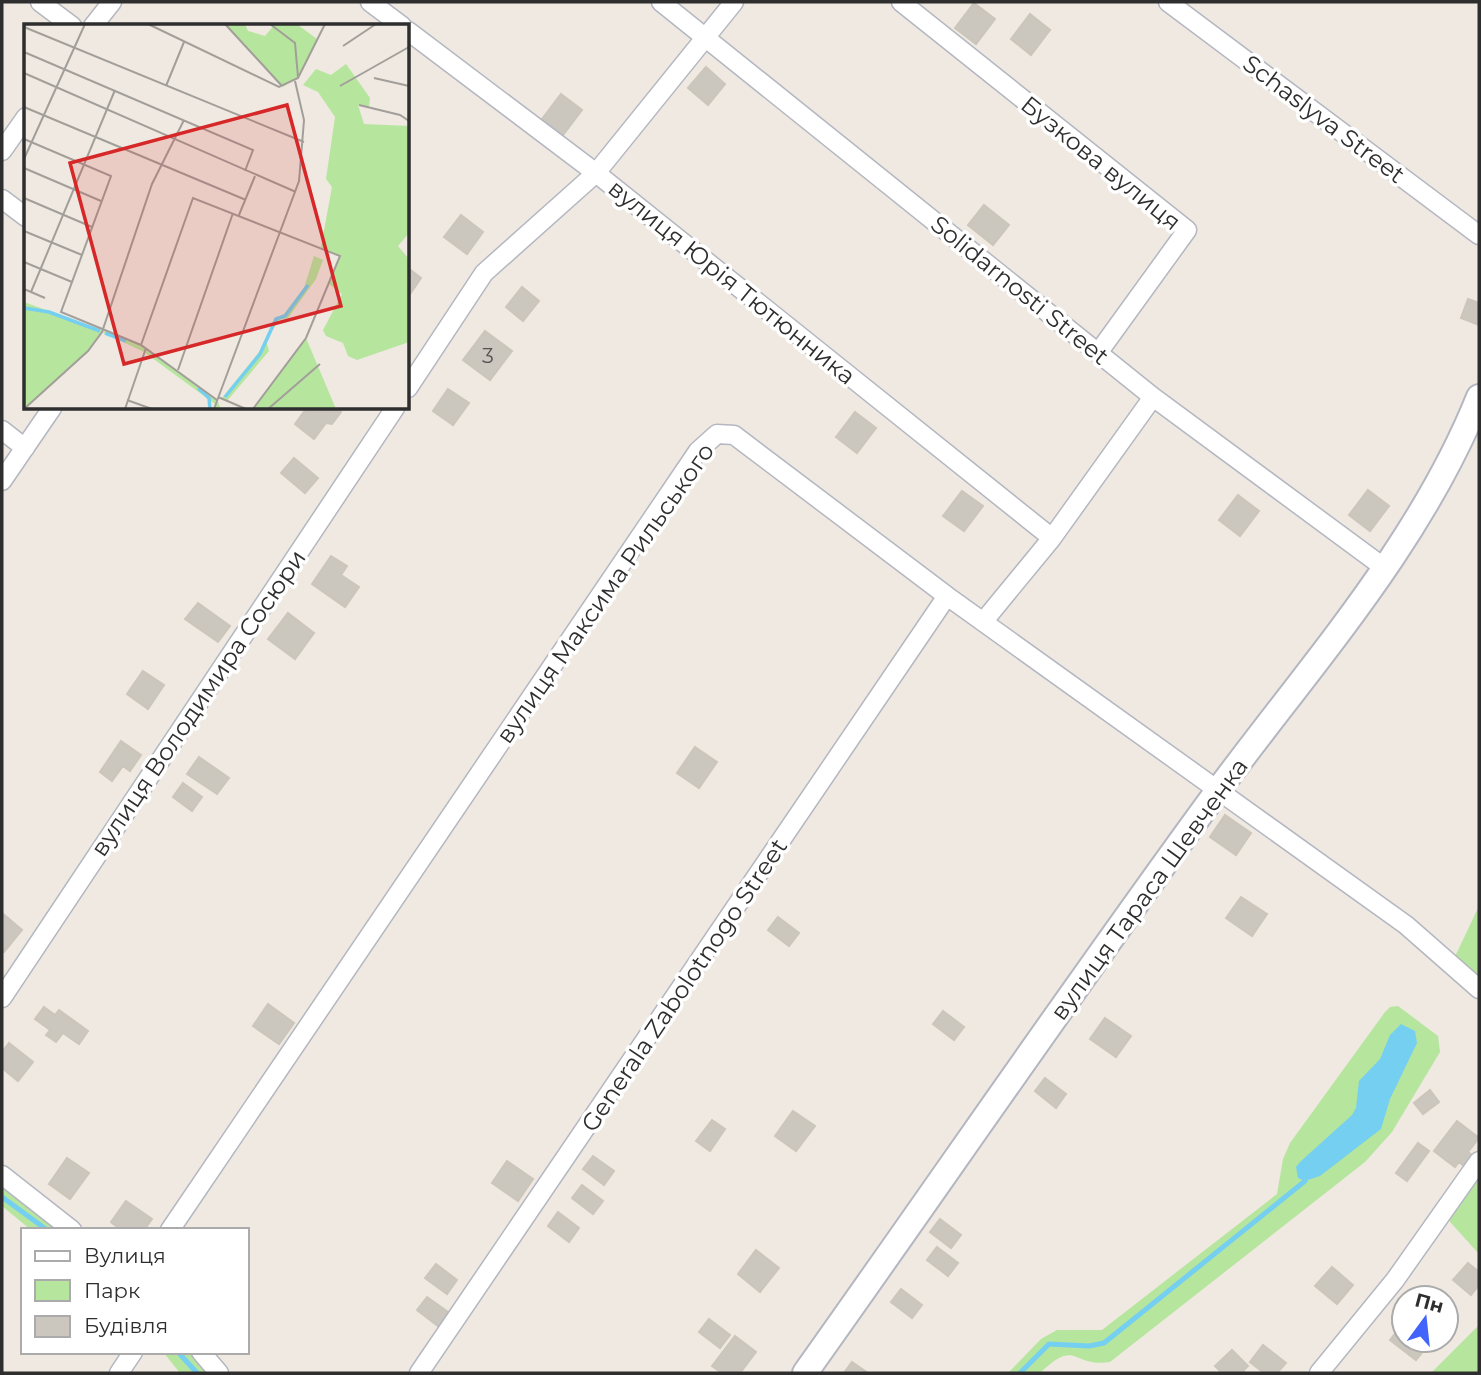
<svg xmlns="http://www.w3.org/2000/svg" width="1481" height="1375" font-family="Montserrat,sans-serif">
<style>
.green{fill:#b6e59e}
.water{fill:#75cff0}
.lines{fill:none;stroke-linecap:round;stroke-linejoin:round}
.stream{stroke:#75cff0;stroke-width:5}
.building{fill:#cbc7bf;stroke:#cbc5ba;stroke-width:2}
.street-casing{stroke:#b4b7c1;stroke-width:21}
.secondary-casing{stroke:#b4b7c1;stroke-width:28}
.street{stroke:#fff;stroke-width:18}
.secondary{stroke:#fff;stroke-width:24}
.labels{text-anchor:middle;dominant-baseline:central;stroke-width:7;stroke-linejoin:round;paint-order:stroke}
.number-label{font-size:21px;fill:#555452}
.street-label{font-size:24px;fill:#2e2e2e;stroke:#fff}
.inset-river{fill:none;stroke:#75cff0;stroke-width:3.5}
.inset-road{fill:none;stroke:#a29e99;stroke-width:2}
.view{fill:#d62828;fill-opacity:0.15;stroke:#d62828;stroke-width:3.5}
.inset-edge{fill:none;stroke:#2e2e2e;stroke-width:3.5}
</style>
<rect width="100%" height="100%" fill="#efe9e1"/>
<!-- green -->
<path class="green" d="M1479,906V989L1451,965Z
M1398,1006L1438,1036L1440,1052L1392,1132L1365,1162L1110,1362C1071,1368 1078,1337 1040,1373H1008L1041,1339L1057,1330H1102L1277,1194L1283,1159L1290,1143L1385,1012L1390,1007Z
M1479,1161V1254L1442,1213Z
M2,1175L72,1230H31L2,1206Z
M1479,1325V1373H1431Z
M163,1352H201L219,1373H180Z"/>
<!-- water -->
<path class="water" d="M1401,1024L1415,1031L1417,1043L1390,1099L1381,1129L1320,1176L1305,1181L1298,1178L1296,1167L1300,1162L1352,1115L1356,1108L1359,1081L1380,1059L1390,1035Z"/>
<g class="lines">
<!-- stream -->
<path class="stream" d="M2,1197L47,1230
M178,1352L197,1373
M1020,1373L1049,1344L1089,1346L1104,1343L1305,1181"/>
</g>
<!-- building -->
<path class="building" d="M974,3L995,19L976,44L955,28Z
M1030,14L1050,30L1031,55L1011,39Z
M706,67L725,84L708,105L688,88Z
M561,94L582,110L563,135L542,119Z
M984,205L1009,225L993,245L968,225Z
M461,215L483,232L467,254L444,237Z
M408,268L421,278L408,297Z
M522,287L539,301L523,321L506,307Z
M1468,299L1479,303V325L1461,318Z
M485,331L512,351L490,380L463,360Z
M448,389L469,403L453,425L433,411Z
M313,408H336L341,412L332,424L326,423L314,439L295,424L306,409L310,412Z
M855,412L876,428L857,453L836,437Z
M294,458L318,478L305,493L281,473Z
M1368,490L1389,506L1370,531L1349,515Z
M962,491L983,506L964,531L943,516Z
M1238,495L1259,511L1240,536L1219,520Z
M331,556L347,566L341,575L359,587L345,607L312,584Z
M198,603L230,626L218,642L185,619Z
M288,613L314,633L295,659L268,639Z
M143,671L164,685L148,709L127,694Z
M121,741L141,755L130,771L123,766L112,781L100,772Z
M695,747L717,762L699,788L677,773Z
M199,757L229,778L217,794L187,774Z
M183,783L202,797L192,811L173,797Z
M1225,815L1251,833L1236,855L1210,837Z
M1241,897L1267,914L1252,936L1226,918Z
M2,913L22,930L4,952L2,950Z
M778,917L799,933L789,946L768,930Z
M268,1004L294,1023L279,1044L253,1026Z
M44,1007L55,1015L59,1010L88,1031L79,1044L63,1033L56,1042L46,1035L50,1030L35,1019Z
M943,1011L964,1027L954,1040L933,1024Z
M1105,1018L1131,1036L1116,1057L1090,1039Z
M9,1043L33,1062L18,1081L2,1068V1052Z
M1045,1078L1066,1094L1056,1108L1035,1091Z
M1430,1090L1439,1102L1423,1114L1414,1103Z
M793,1111L815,1126L796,1151L775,1136Z
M712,1120L725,1129L710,1151L696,1141Z
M1457,1121L1479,1138L1468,1152L1472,1155L1464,1166L1459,1162L1455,1167L1434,1151Z
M1418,1143L1429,1151L1407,1181L1396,1173Z
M593,1156L614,1171L604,1185L583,1169Z
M67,1158L89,1173L70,1199L49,1184Z
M507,1161L533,1179L518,1201L492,1183Z
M582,1185L603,1201L593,1214L572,1198Z
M126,1201L152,1219L144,1230H121L111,1222Z
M558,1212L579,1228L569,1242L548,1226Z
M940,1219L961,1235L951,1248L930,1232Z
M937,1247L958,1263L948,1276L927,1260Z
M756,1250L779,1268L760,1292L738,1274Z
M1468,1263L1479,1272V1285L1471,1295L1453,1280Z
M436,1264L457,1280L447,1294L425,1278Z
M1332,1267L1353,1285L1337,1304L1315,1286Z
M901,1289L922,1305L912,1318L891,1302Z
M427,1297L448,1312L438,1326L417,1310Z
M709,1319L730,1335L720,1348L699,1332Z
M1404,1322V1340H1432L1416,1360L1390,1340Z
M735,1336L756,1352L740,1373H722L712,1366Z
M1263,1345L1286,1363L1277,1373H1264L1250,1362Z
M1232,1350L1248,1366L1243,1371L1245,1373H1222L1215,1366Z
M852,1362L868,1373H844Z"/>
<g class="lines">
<!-- street casing -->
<g class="street-casing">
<path id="street" d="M40,2L72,26
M370,2L402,26
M661,2L1153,397L1386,569
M901,2L1187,230L1098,353
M1168,2L1479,235
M93,26L112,2
M408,31L596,173L1052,538
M2,151L26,117
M2,199L26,217
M408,388L484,273L596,173L734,2
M2,430L25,448
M2,481L52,408
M983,622L1052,538L1153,397
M2,998L395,408
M2,1175L72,1230
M170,1230L698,451L717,434L734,435L947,596L1406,925L1479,989
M201,1352L219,1373
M119,1373L133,1352
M419,1373L947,596
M1319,1373L1395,1280L1479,1161"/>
</g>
<!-- secondary casing -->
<g class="secondary-casing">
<path id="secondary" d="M805,1373C943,1179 1078,981 1219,789C1313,662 1420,544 1479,397"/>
</g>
<!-- street -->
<use href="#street" class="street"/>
<!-- secondary -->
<use href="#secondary" class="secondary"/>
</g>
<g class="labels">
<!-- number labels -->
<g class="number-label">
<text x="488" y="355">3</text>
</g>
<!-- street labels -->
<g class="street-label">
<text transform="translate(1324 119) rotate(37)">Schaslyva Street</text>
<text transform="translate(1101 163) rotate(39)">Бузкова вулиця</text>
<text transform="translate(732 282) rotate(39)">вулиця Юрія Тютюнника</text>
<text transform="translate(1020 290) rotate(39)">Solidarnosti Street</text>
<text transform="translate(605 593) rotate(-55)">вулиця Максима Рильського</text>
<text transform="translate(198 703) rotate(-56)">вулиця Володимира Сосюри</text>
<text transform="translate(1149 889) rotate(-54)">вулиця Тараса Шевченка</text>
<text transform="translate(684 985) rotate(-56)">Generala Zabolotnogo Street</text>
</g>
</g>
<!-- overview -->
<g transform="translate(24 24)">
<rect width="385" height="385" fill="#efe9e1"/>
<path d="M201,0H221L224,7L241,12L251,0L274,1L293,15L275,52L259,63ZM322,40L346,74L345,83L334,81L340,100L385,102V209L374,222L385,235V318L333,336L324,332L319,319L302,312L299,306L318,270L305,260L316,232L297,223L308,163L302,155L311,93L294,68L279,61L292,45L307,51ZM290,232L299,236L292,255L264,294L255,296L242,317L245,327L203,377L198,374L235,328L252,294L260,290L280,264ZM0,278L117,321L193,376L197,385H190L191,380L120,328L78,308L64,327L0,385ZM282,314L312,385H229Z" fill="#b6e59e"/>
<path class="inset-river" d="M0,284L25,288L76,307M81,309L102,317M174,364L185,374L186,385M201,373L236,330L252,295L261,292L284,261"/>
<path class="inset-road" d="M124,0L255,63L274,54L301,0M201,0L258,62M246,0L271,19L274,53M0,3L280,118M319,22L352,0M0,28L229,126L221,147M0,49L272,168M350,54L385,62M142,62L160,18M316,62L385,23M335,81L376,91L385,97M0,83L222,176M0,115L87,152L37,288L117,321L193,376M0,135L61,0M0,144L77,177M0,174L68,203M215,191L231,152M0,207L58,231M0,238L48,258M0,265L21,274M7,268L91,66M117,321L169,174L316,232L282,314L229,385M154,346L209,189M194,373L222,385M103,376L128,385M0,385L64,327L78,308L128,160L160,96M101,385L122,324M190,385L275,157L280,96L271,57M244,385L296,340"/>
<path class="view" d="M263,81L317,282L100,340L46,139Z"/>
<rect width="385" height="385" class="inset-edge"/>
</g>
<!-- border -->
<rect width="1481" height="1375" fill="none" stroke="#2e2e2e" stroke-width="7"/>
<!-- legend -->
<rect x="21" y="1228" width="228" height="126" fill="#ffffff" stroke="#ababab" stroke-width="2"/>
<rect x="35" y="1251" width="35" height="10" fill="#ffffff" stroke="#ababab" stroke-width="2"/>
<text x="84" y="1263" font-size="21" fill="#2e2e2e">Вулиця</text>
<rect x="35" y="1280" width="35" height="21" fill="#b6e59e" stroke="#ababab" stroke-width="2"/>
<text x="84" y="1298" font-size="21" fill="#2e2e2e">Парк</text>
<rect x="35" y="1316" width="35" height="21" fill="#cbc7bf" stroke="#ababab" stroke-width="2"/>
<text x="84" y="1333" font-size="21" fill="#2e2e2e">Будівля</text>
<!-- north arrow -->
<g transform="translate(1425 1319) rotate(15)"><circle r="33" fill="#ffffff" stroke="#ababab" stroke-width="2"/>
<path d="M0-5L12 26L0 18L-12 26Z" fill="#4264fb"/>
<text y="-10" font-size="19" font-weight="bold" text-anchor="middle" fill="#2e2e2e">Пн</text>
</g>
</svg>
